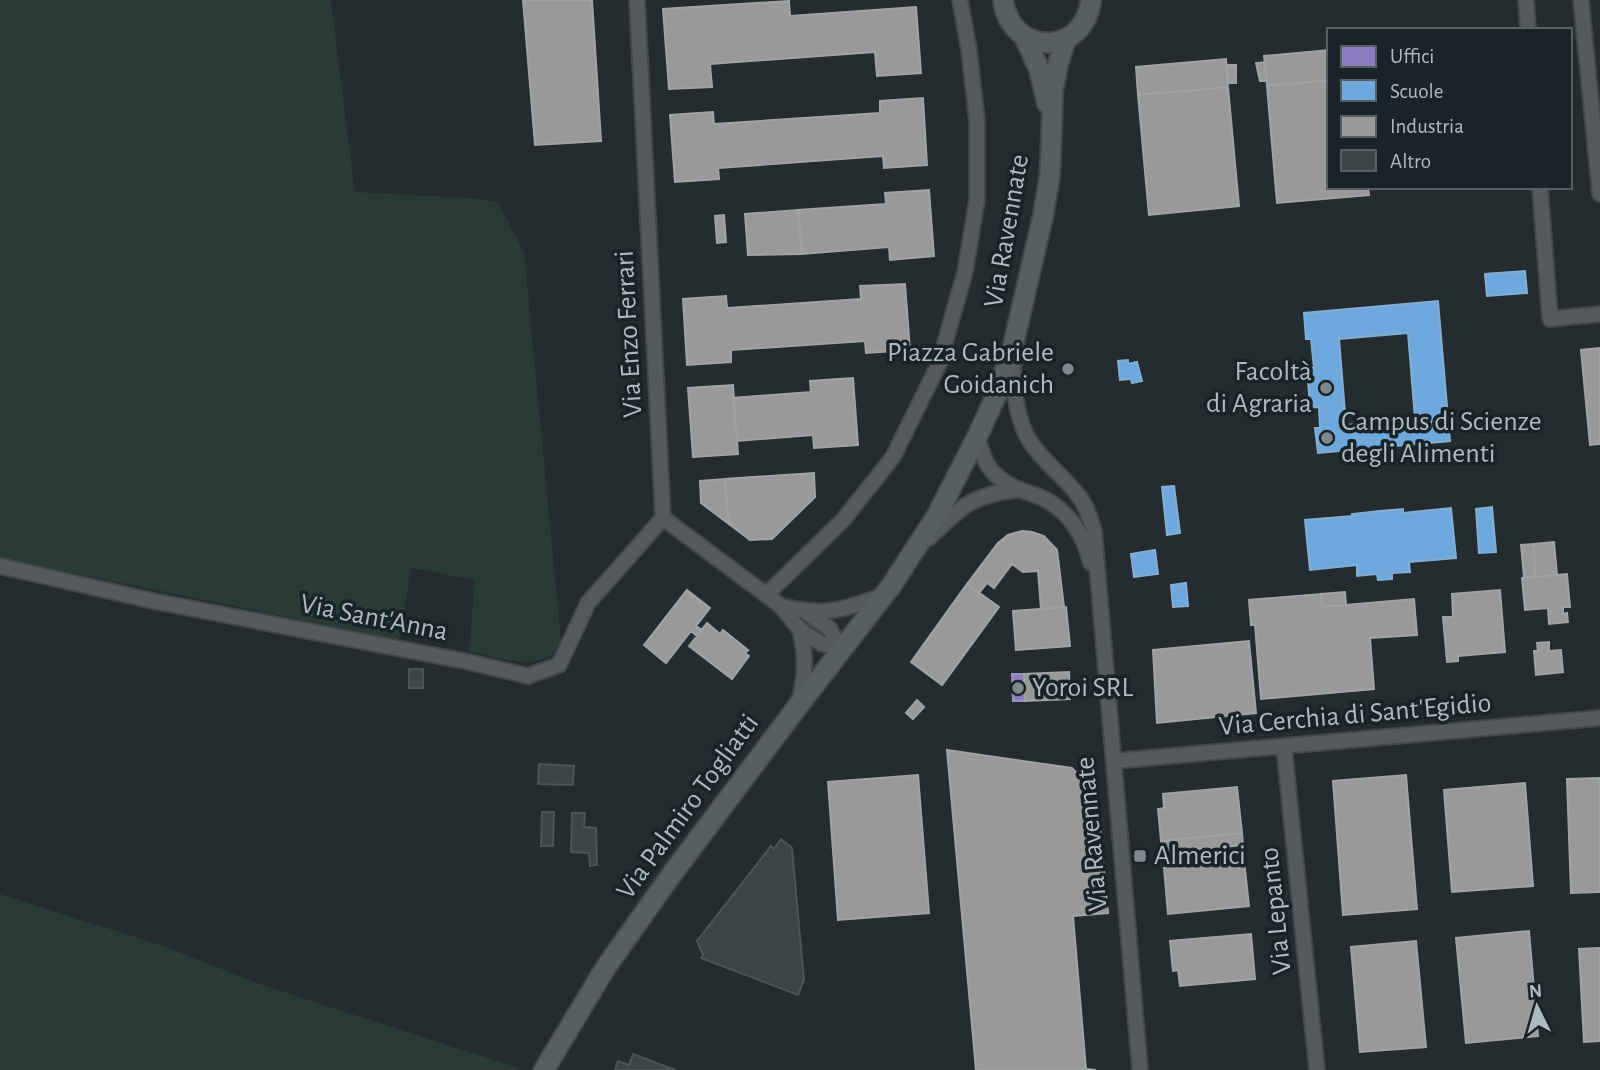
<svg xmlns="http://www.w3.org/2000/svg" width="1600" height="1070" font-family="'Alegreya Sans',sans-serif">
<style>
.green{fill:#283b35}
.offices{fill:#8e7cc3;stroke:#978fc2;stroke-width:2}
.schools{fill:#6fa8dc;stroke:#82aed4;stroke-width:2;fill-rule:evenodd}
.industry{fill:#999;stroke:#9fa3a5;stroke-width:2}
.building{fill:#3e4548;stroke:#4c5457;stroke-width:2}
.lines{fill:none;stroke-linecap:round;stroke-linejoin:round}
.street-casing{stroke:#42484a;stroke-width:18}
.secondary-casing{stroke:#42484a;stroke-width:23}
.street{stroke:#545a5d;stroke-width:14}
.secondary{stroke:#585f62;stroke-width:19}
.poi-dot{fill:#7d898e;stroke:#192428;stroke-width:2.5}
.labels{text-anchor:middle;dominant-baseline:central;stroke-width:7;stroke-linejoin:round;paint-order:stroke}
.street-label{font-size:28px;fill:#adbbc1;stroke:#192428}
.poi-label{font-size:28px;fill:#adbbc1;stroke:#192428;text-anchor:start}
</style>
<rect width="100%" height="100%" fill="#242c2f"/>
<!-- green -->
<path class="green" d="M0,0H331L355,192L467,198L498,202L524,252L561,640C559,645 556,651 552,654C534,670 489,656 469,651L475,580L411,568L399,640L0,558Z
M0,894L166,947L265,986L519,1068L514,1070H0Z"/>
<!-- offices -->
<path class="offices" d="M1012,674H1024L1025,701H1013Z"/>
<!-- schools -->
<path class="schools" d="M1525,271L1527,293L1487,296L1485,274Z
M1438,301L1450,441L1318,453L1315,428H1320L1319,407L1310,408L1307,368H1314L1311,339H1306L1304,313ZM1408,333L1415,419L1346,425L1339,339Z
M1128,360V364L1137,362L1142,381L1132,383L1131,379L1120,380L1118,361Z
M1174,486L1180,533L1167,535L1162,487Z
M1492,507L1496,552L1479,553L1476,509Z
M1451,508L1456,558L1409,562L1410,572L1392,573V579L1378,580L1377,574L1357,576V565L1310,570L1305,520L1353,516L1352,514L1380,511L1403,509V513Z
M1155,550L1158,574L1134,577L1131,554Z
M1186,583L1188,606L1173,607L1171,585Z"/>
<!-- industry -->
<path class="industry" d="M523,0H592L601,141L535,145Z
M789,1L790,16L916,7L921,73L877,76L875,52L710,64L712,87L669,89L663,9Z
M1329,50V80L1267,86L1264,56Z
M1226,59L1228,87L1138,95L1136,67Z
M1265,62L1266,80L1260,81L1256,63Z
M1227,65H1236V83H1228Z
M1329,80V187H1368L1369,195L1277,203L1267,86Z
M1228,87L1239,206L1149,215L1138,95Z
M923,98L927,165L884,168L883,156L718,168L719,179L675,182L670,115L713,112L714,124L880,113V101Z
M929,190L934,256L890,260L889,247L802,254L798,210L886,204L885,193Z
M798,210L802,254L748,255L745,214Z
M724,215L726,242L717,243L715,216Z
M905,284L910,350L866,353L865,341L731,350V362L687,365L683,299L726,296L727,308L861,299L860,286Z
M1600,348V444L1590,445L1581,350Z
M853,378L858,445L814,448L813,435L737,441L733,398L811,392L810,381Z
M733,385L738,454L693,457L688,388Z
M814,473L815,497L772,539L750,540L729,524L725,479Z
M725,479L729,524L701,503L700,481Z
M1022,531L1032,532L1044,536L1057,550L1064,607L1041,609L1038,571L1023,572L1012,564L994,588L987,583L979,593L967,584L998,543L1008,535Z
M1554,542L1557,575L1535,577L1534,544Z
M1534,544L1535,577H1524L1521,545Z
M1567,574L1570,607H1563V614L1567,613L1568,622L1549,624L1548,608L1525,610L1522,578Z
M967,584L999,607L942,685L911,662Z
M687,590L710,608L696,626L702,630L697,636L691,631L666,663L644,645Z
M1500,590L1505,652L1458,656V661L1447,662L1443,617H1453L1452,594Z
M1345,592L1346,605L1322,607L1321,594Z
M1321,594L1322,607L1414,599L1417,635L1370,638L1374,689L1261,699L1255,625H1251L1249,600Z
M1066,607L1070,646L1016,650L1013,611Z
M707,623L720,634L723,630L748,650L745,653L749,656L732,679L689,646Z
M1249,641L1256,713L1157,723L1153,650Z
M1549,642V651L1561,650L1563,672L1536,675L1534,651H1538L1537,643Z
M1069,672L1070,699L1025,701L1024,674Z
M917,700L924,707L913,719L906,713Z
M947,750L1072,768L1097,795L1108,913L1073,916L1086,1069L1096,1070H976Z
M918,775L929,913L838,920L828,782Z
M1406,775L1417,909L1343,915L1333,781Z
M1600,778V892L1571,893L1567,779Z
M1525,783L1533,886L1452,892L1444,790Z
M1237,787L1242,833L1161,841L1158,809L1164,808L1163,794Z
M1242,833L1243,845L1162,853L1161,841Z
M1244,860L1249,906L1168,914L1164,868Z
M1529,931L1538,1036L1466,1043L1456,938Z
M1251,934L1255,979L1180,986L1178,970L1173,971L1170,941Z
M1416,941L1426,1047L1360,1052L1351,947Z
M1600,948V1041L1584,1042L1579,949Z"/>
<!-- building -->
<path class="building" d="M409,669H423V688H409Z
M539,764L574,766L573,785L538,784Z
M542,812H554L553,846H541Z
M572,813H585L584,827L596,828L597,865L590,866L589,853L571,852Z
M781,839L792,848L804,980L798,995L701,958L703,955L697,941L771,846L774,849Z
M633,1054L675,1070H615L618,1061L629,1065Z"/>
<g class="lines">
<!-- street casing -->
<g class="street-casing">
<path id="street" d="M637,0L663,518L781,606L800,630L820,643L841,649
M1526,0L1528,30
M1581,0L1600,194
M1540,187L1550,319L1600,314
M1013,356C1014,382 1014,408 1025,432C1037,458 1061,473 1078,495C1086,505 1090,518 1094,530L1140,1070
M977,437C981,446 983,459 989,467C1000,483 1017,489 1035,495C1066,506 1083,533 1091,563
M929,538C960,508 971,495 1016,490
M0,566L153,601L469,662L528,676L559,665L588,603L663,518
M766,595L843,520L893,457L939,364L965,272L977,200V121L969,50L960,0
M781,606C824,617 843,610 884,595
M807,613L829,628L841,649
M799,701C806,676 806,655 800,630
M1284,747L1317,1070
M1114,761L1600,718"/>
</g>
<!-- secondary casing -->
<g class="secondary-casing">
<path id="secondary" d="M1003,0C1011,57 1084,57 1091,0
M1025,38L1039,69L1047,103
M544,1070L606,967L672,874L798,706L891,586L936,517L977,437L996,396L1012,350L1043,216L1050,174L1053,90L1058,64L1066,39"/>
</g>
<!-- street -->
<use href="#street" class="street"/>
<!-- secondary -->
<use href="#secondary" class="secondary"/>
</g>
<!-- markers -->
<g class="poi-dot">
<circle cx="1068" cy="369" r="7"/>
<circle cx="1326" cy="388" r="7"/>
<circle cx="1327" cy="438" r="7"/>
<circle cx="1018" cy="688" r="7"/>
<rect x="1133" y="849" width="14" height="14" rx="3.5"/>
</g>
<g class="labels">
<!-- street labels -->
<g class="street-label">
<text transform="translate(1007 231) rotate(-80)">Via Ravennate</text>
<text transform="translate(629 334) rotate(-93)">Via Enzo Ferrari</text>
<text transform="translate(374 618) rotate(11)">Via Sant'Anna</text>
<text transform="translate(1355 715) rotate(-5)">Via Cerchia di Sant'Egidio</text>
<text transform="translate(688 807) rotate(-54)">Via Palmiro Togliatti</text>
<text transform="translate(1092 834) rotate(-95)">Via Ravennate</text>
<text transform="translate(1276 911) rotate(-96)">Via Lepanto</text>
</g>
<!-- poi labels -->
<g class="poi-label">
<text x="1054" y="353" text-anchor="end">Piazza Gabriele<tspan x="1054" dy="32">Goidanich</tspan></text>
<text x="1312" y="372" text-anchor="end">Facoltà<tspan x="1312" dy="32">di Agraria</tspan></text>
<text x="1341" y="422">Campus di Scienze<tspan x="1341" dy="32">degli Alimenti</tspan></text>
<text x="1032" y="688">Yoroi SRL</text>
<text x="1154" y="856">Almerici</text>
</g>
</g>
<!-- legend -->
<rect x="1327" y="28" width="245" height="161" fill="#192428" stroke="#546065" stroke-width="2"/>
<rect x="1341" y="46" width="35" height="21" fill="#8e7cc3" stroke="#546065" stroke-width="2"/>
<text x="1390" y="63" font-size="21" fill="#adbbc1">Uffici</text>
<rect x="1341" y="80" width="35" height="21" fill="#6fa8dc" stroke="#546065" stroke-width="2"/>
<text x="1390" y="98" font-size="21" fill="#adbbc1">Scuole</text>
<rect x="1341" y="116" width="35" height="21" fill="#999999" stroke="#546065" stroke-width="2"/>
<text x="1390" y="133" font-size="21" fill="#adbbc1">Industria</text>
<rect x="1341" y="150" width="35" height="21" fill="#3e4548" stroke="#546065" stroke-width="2"/>
<text x="1390" y="168" font-size="21" fill="#adbbc1">Altro</text>
<!-- north arrow -->
<g transform="translate(1537 1007) rotate(355)" stroke="#192428" stroke-width="5" paint-order="stroke">
<path d="M0-5L12 26L0 18L-12 26Z" fill="#adbbc1"/>
<text y="-10" font-size="19" font-weight="bold" text-anchor="middle" fill="#adbbc1">N</text>
</g>
</svg>
